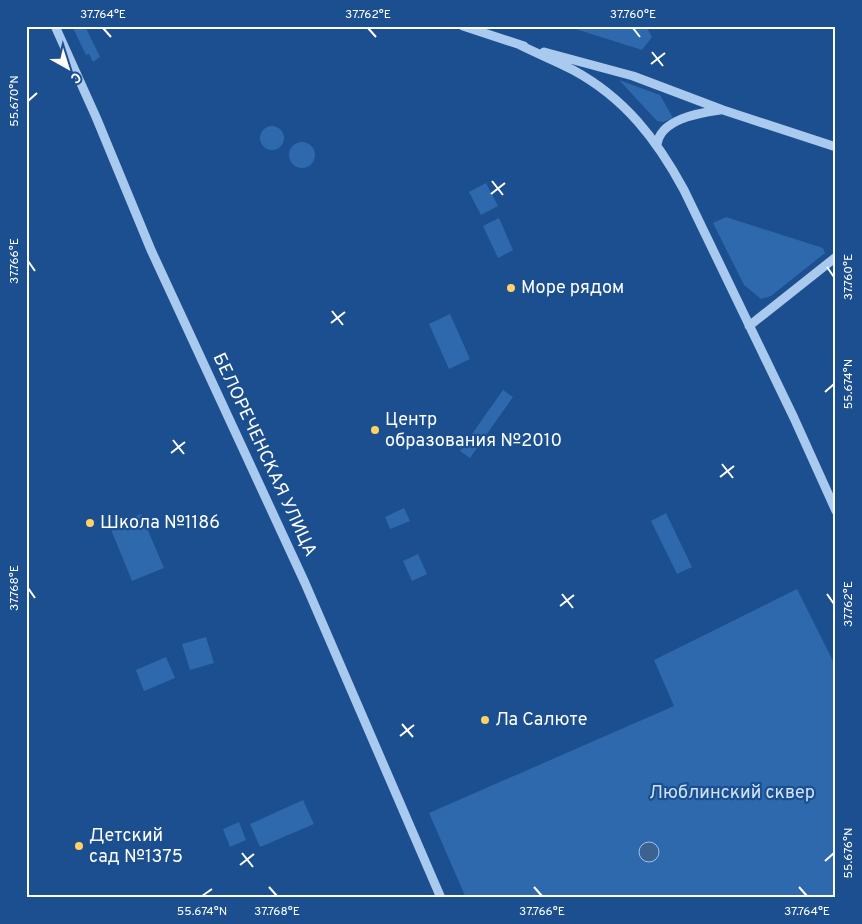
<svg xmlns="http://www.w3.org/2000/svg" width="862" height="924" font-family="Overpass,sans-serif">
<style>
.green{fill:#2e69ad}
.water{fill:#3c6290;stroke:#9cc4f0}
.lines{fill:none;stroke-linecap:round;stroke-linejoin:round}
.tertiary{stroke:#a9c9ee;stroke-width:9}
.ticks{fill:none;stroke:#fff;stroke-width:2}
.poi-dot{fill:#ffd166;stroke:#1b4f8f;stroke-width:2}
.labels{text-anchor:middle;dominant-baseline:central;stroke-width:4.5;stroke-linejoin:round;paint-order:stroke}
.poi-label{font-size:18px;fill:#fff;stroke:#1b4f8f;text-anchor:start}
.street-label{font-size:18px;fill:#fff;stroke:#1b4f8f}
.park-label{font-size:18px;fill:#cfe3fa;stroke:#1b4f8f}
.neatline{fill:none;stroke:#fff;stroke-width:2}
.ticks-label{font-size:12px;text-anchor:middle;fill:#fff}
</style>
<rect width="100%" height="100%" fill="#1b4f8f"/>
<!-- green -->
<path class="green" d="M72,26H85L100,57L93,62L89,54L86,55Z
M566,26H646L652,37L642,50Z
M619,80L660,95L673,118L663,122L657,121Z
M260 138a12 12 0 1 1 24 0a12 12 0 1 1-24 0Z
M289 155a13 13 0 1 1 26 0a13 13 0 1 1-26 0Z
M486,183L498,206L481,215L469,192Z
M726,217L823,248L825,253L771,296L761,299L744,285L713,223Z
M499,218L513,250L498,258L483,226Z
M450,314L470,359L449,369L429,324Z
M503,390L513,397L470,458L460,451Z
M404,508L410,521L390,529L385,517Z
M666,513L692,567L677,574L651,521Z
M141,514L164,568L132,581L110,527Z
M418,554L427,574L412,581L403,561Z
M797,589L836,667V898H466L429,813L674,706L654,660Z
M206,637L214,663L190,670L182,644Z
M166,657L175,678L144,691L136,670Z
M303,800L314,824L260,847L250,824Z
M239,822L246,840L230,847L223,829Z"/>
<!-- water -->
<path class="water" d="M639 852a10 10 0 1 1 20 0a10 10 0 1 1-20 0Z"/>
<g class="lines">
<!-- tertiary -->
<path class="tertiary" d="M55,26L96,117L151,250L305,583L441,898
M463,26L524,46
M520,45C538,54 556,61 573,70C625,98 657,140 684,190L794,418L836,511
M544,52L633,76L723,110L836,147
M657,145C660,119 699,113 720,110
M749,326L836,257"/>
</g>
<!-- ticks -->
<path class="ticks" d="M103,28L111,37M368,28L376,37M633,28L640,37M652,52L663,66M651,64L665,53M28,101L37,93M492,181L503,195M491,194L505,183M28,261L35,271M827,267L834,277M332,311L343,325M331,323L345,312M825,392L834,384M173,440L184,454M171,453L185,442M722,464L733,478M720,477L734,466M28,588L35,598M562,594L573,608M827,594L834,604M560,606L574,595M402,724L413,737M400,736L414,725M242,853L253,867M825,861L834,853M240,865L254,854M269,887L277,896M534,887L542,896M799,887L807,896M202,896L212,889"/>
<!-- markers -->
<g class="poi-dot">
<circle cx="511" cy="288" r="5"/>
<circle cx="375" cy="430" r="5"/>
<circle cx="90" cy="523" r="5"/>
<circle cx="485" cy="720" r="5"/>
<circle cx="79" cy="846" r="5"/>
</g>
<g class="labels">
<!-- poi labels -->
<g class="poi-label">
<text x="521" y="288">Море рядом</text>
<text x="385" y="420">Центр<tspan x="385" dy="21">образования №2010</tspan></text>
<text x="100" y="523">Школа №1186</text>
<text x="495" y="720">Ла Салюте</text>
<text x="89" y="836">Детский<tspan x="89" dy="21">сад №1375</tspan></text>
</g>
<!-- street labels -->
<g class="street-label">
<text transform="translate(264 455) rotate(65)">БЕЛОРЕЧЕНСКАЯ УЛИЦА</text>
</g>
<!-- park labels -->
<g class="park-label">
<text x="732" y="793">Люблинский сквер</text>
</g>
</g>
<!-- border -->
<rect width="862" height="924" fill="none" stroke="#1b4f8f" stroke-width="55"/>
<!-- north arrow -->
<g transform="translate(68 68) rotate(141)" stroke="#1b4f8f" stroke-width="4" paint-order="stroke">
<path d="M0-4L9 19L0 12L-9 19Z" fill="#ffffff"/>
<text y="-8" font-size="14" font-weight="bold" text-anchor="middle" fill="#ffffff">С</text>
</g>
<rect x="28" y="28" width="806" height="868" class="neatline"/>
<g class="ticks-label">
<text x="103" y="18">37.764°E</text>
<text x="368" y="18">37.762°E</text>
<text x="633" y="18">37.760°E</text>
<text transform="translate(14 101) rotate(-90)" y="4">55.670°N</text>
<text transform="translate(14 261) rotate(-90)" y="4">37.766°E</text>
<text transform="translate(848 277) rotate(-90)" y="4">37.760°E</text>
<text transform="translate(848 384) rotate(-90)" y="4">55.674°N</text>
<text transform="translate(14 588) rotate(-90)" y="4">37.768°E</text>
<text transform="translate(848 604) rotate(-90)" y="4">37.762°E</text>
<text transform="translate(848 853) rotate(-90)" y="4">55.676°N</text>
<text x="202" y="915">55.674°N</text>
<text x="277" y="915">37.768°E</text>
<text x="542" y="915">37.766°E</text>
<text x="807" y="915">37.764°E</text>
</g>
</svg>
